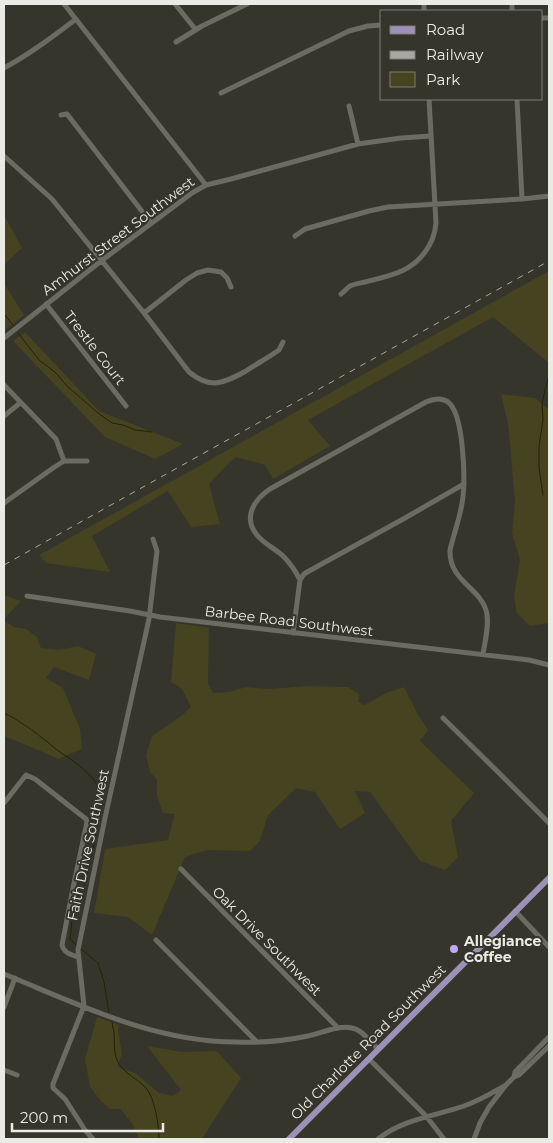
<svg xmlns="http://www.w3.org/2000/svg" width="553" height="1143" font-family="Montserrat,sans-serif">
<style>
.green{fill:#454320}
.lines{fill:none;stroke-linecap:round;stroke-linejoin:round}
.stream{stroke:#262302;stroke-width:1}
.minor{stroke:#6b6b61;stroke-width:5}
.major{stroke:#9d91b8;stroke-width:6}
.rail{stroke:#a8a8a1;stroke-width:1;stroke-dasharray:6 6;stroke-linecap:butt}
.poi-dot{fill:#bea9f5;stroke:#35352c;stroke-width:2}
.labels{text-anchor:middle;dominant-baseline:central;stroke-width:4;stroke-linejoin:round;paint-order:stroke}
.street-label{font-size:14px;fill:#ebebe5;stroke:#35352c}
.poi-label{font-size:14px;font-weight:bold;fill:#ebebe5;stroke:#35352c;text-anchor:start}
</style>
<rect width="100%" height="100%" fill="#35352c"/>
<!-- green -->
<path class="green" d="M4,215L22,248L5,264V285L24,315L4,331Z
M549,271V363L493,317L308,420L330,446L273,479L265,465L235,457L209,484L220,524L191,527L168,491L92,536L110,572L46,563L39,555Z
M25,332L99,411L183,444L155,459L105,437L13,341Z
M501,394L535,398L549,410V623L530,626L517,613L514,597L520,560L512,533L515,501L508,423Z
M4,595L21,601L4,619Z
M4,621L14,627L26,629L37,637L41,648L59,650L78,646L96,654L89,680L54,667L46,678L63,688L80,729L82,749L58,759L36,749L4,736Z
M176,623L209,628L208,683L213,693L229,692L246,687L268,689L309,686L348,687L359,694L358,702L365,705L386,693L404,687L417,713L428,730L420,741L474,793L451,821L458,857L445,870L420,861L370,792L355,791L365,813L340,829L315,792L296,788L268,815L260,841L250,851L207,850L185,857L152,935L128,917L94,913L105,849L168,840L175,814L163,813L157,796V780L150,772L146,755L152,736L180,717L191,707L182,689L171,682Z
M97,1017L119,1025L118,1031L122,1054L117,1067L135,1073L159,1093L173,1096L181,1090L147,1046L182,1052L217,1051L241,1078L202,1139H139L132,1123L120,1109H110L101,1101L90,1087L85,1059Z"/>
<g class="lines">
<!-- stream -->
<path class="stream" d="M4,314L13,325
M18,333L39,360L56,373L67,386L98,413L112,423L123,425L135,430L152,432
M543,495L539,468V446L543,420L542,403L549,374
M4,713C23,722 40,736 57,750C69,758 91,772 97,785C108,805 84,887 77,912L72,920L70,939L77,946
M80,948L98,963L104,982L109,1012
M112,1022C112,1026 114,1030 114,1033C115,1044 113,1054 119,1064C125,1073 137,1079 145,1087C155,1097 159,1126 159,1139"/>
<!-- minor -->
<path class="minor" d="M64,4L206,185
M175,4L196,30
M424,4V11
M512,4V11
M542,18H549
M176,42L202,26L247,4
M4,68C30,54 52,37 76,19
M221,93L349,31L368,26L382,25
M517,99L522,199
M349,106L358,144
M61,115L67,114L151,223
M4,156L52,199L144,313L189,372C211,390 224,383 246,371C255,365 264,360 273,354L279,350L283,342
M295,236L305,229L369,211L388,207L522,199L549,196
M341,294C344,292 347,288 350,286C354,284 360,283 365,282C388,276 410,273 425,252C432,243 435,234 436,223L429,99
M46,304L126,406
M144,313L186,280L197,273L208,270L221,272L227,278L231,287
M4,338L101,261L192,193L206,185L231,179L358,144L401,138L431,136
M4,385L56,439L64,461H87
M4,416L20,403
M4,503L53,468L64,461
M300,580L304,574L309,571L405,518L464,484
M27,596L130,611L160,617L529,660L549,665
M293,633L300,580C296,572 291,564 284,557C276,549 264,544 257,535C242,517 255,499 270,489L426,402C433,399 442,397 448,402C464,414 465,478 463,497C461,515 454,533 450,550C449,581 479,587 486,610C490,622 485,642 483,654
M443,718L498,772L549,823
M4,803L26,775L35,779L86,819L87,822L86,827L73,888L62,945C64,953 70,954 78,957
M181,869L338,1028
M515,911L549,947
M156,940L257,1042
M4,974C78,1004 153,1042 236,1042C260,1043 284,1041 308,1036C322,1033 338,1025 352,1028C361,1029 372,1043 378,1049
M4,1007L15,978
M369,1059L426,1116L444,1139
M4,1070L17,1075
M514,1077L519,1075L549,1046
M93,1139L85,1130L65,1099L53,1088V1084L84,1006L78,950L105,818L149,619L157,551L153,539
M378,1139C403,1119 435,1116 464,1106C479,1101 492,1093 506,1085
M474,1139L480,1123L489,1107L506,1085L514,1077L515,1072L549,1037"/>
<!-- major -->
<path class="major" d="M289,1139L549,878"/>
<!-- rail -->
<path class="rail" d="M4,565L143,487L549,261"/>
</g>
<!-- markers -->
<circle class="poi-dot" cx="454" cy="949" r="5"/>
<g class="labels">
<!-- street labels -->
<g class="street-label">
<text transform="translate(118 236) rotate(-37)">Amhurst Street Southwest</text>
<text transform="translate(95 348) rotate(52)">Trestle Court</text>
<text transform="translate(289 621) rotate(7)">Barbee Road Southwest</text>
<text transform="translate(88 845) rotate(-78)">Faith Drive Southwest</text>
<text transform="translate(267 941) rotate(45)">Oak Drive Southwest</text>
<text transform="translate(368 1042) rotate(-45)">Old Charlotte Road Southwest</text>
</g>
<!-- poi labels -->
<g class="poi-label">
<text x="464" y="941">Allegiance<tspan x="464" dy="16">Coffee</tspan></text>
</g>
</g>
<!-- border -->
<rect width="553" height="1143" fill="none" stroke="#ebebe5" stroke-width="10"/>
<!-- legend -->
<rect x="380" y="10" width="162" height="90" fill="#35352c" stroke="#7e7e76"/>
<rect x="390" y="26" width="25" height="8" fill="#9d91b8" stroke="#7e7e76"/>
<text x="426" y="35" font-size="15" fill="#ebebe5">Road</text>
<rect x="390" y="51" width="25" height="8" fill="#a8a8a1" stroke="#7e7e76"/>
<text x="426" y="60" font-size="15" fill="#ebebe5">Railway</text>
<rect x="390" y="72" width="25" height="15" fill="#454320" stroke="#7e7e76"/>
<text x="426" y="85" font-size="15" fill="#ebebe5">Park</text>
<!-- scale -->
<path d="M12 1123v8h151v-8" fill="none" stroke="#ebebe5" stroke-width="2.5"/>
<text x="20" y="1123" font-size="15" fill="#ebebe5" stroke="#35352c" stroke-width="4" paint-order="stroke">200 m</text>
</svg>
